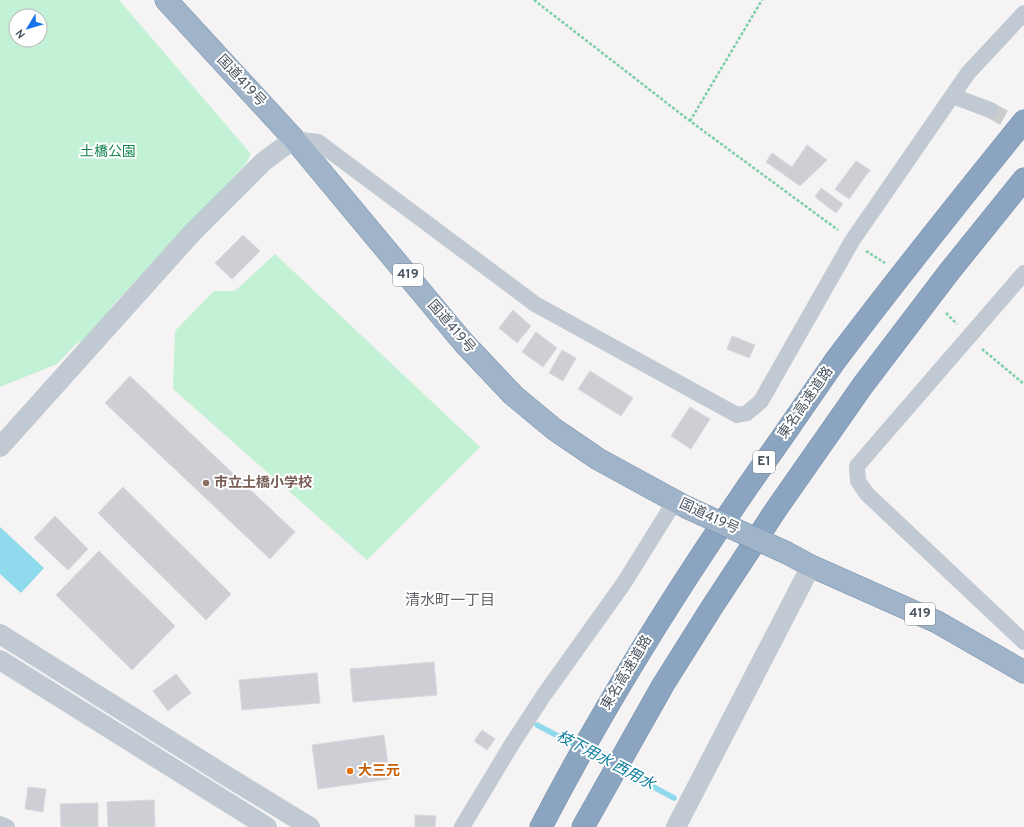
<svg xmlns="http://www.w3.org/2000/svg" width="1024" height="827" font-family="Overpass,'Noto Sans JP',sans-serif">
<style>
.green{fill:#c3f1d5;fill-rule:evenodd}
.water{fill:#90daee}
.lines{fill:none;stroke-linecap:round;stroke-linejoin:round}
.stream{stroke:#90daee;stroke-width:5.5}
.building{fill:#cdcfd5;stroke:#d7d9de}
.minor-tunnel{stroke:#caccce;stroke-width:16;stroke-dasharray:16 8;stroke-linecap:butt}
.trunk-casing{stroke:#7690ad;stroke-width:23}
.motorway-casing{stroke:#7690ad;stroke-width:23}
.path{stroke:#7ad0a6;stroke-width:2.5;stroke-dasharray:3 2;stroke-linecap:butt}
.minor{stroke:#c1cad2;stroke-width:16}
.tertiary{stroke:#c1cad2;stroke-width:20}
.trunk{stroke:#9fb4c9;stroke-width:22}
.motorway{stroke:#8ba5c1;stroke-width:22}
.trunk-bridge-casing{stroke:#7690ad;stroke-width:23;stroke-linecap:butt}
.trunk-bridge{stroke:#9fb4c9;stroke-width:22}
.education-dot{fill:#8d6e63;stroke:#fff;stroke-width:1.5}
.food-dot{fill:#e8710a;stroke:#fff;stroke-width:1.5}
.labels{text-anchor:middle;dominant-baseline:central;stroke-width:4;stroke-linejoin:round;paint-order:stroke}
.shield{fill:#fff;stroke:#808990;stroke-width:1}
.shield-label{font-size:13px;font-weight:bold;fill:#4a5661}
.street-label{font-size:14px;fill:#4a5661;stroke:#fff}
.park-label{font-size:14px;fill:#17864f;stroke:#fff}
.education-label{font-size:14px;font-weight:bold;fill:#785e54;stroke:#fff;text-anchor:start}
.food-label{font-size:14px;font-weight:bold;fill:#c56008;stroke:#fff;text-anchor:start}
.neighbourhood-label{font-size:15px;fill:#5f6368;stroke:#fff}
.water-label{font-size:15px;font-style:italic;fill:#0c7c9b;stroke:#fff}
</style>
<rect width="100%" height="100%" fill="#f5f3f3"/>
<!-- green -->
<path class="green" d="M0,0H119L251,154L245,165L112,306L102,332L76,344L57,364L0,387ZM16,16H40V40H16Z
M275,254L480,447L367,560L173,389L175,331L214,291H235Z"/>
<!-- water -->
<path class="water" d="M0,527L44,568L21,593L0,574Z"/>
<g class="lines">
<!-- stream -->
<path class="stream" d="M537,725L579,747
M586,751L612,765
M620,769L674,798"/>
</g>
<!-- building -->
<path class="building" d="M807,145L827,160L800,186L766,162L772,153L792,167Z
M856,161L870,170L849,199L835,189Z
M821,188L843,204L836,213L815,197Z
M243,235L260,251L232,279L215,263Z
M513,310L531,326L517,343L499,328Z
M536,332L557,348L543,367L522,352Z
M732,336L755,345L749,358L727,349Z
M562,350L576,358L563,381L549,373Z
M590,371L633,398L621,416L578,389Z
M130,376L295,532L270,559L105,403Z
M690,407L710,419L691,449L671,436Z
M123,487L231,594L206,620L98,513Z
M55,516L88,549L68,570L34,538Z
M99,551L175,626L132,670L56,595Z
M434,662L437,695L353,702L350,669Z
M317,673L320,703L242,710L239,680Z
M176,674L191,693L168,711L153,691Z
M482,730L495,739L487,750L474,741Z
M384,735L390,779L318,789L312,745Z
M28,787L46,789L43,812L25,809Z
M154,800L155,827H108L107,802Z
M98,803V827H61L60,804Z
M415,815L436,816L435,827H415Z"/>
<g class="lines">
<!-- minor-tunnel -->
<path class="minor-tunnel" d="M990,110L1024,129"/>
<!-- trunk casing -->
<g class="trunk-casing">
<path id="trunk" d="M166,0L294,139L463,342L513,395L554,429L598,459L686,507
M787,553L811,566L937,622L1024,672"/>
</g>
<!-- motorway casing -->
<g class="motorway-casing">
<path id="motorway" d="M541,827C611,692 693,563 781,439C799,413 817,387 835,361C896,280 960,200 1024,121
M583,827L663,685L712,607L777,508L863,385L949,272L1024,179"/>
</g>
<!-- path -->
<path class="path" d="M534,0L690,121L838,230
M690,121L762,0
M866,251L885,263
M946,313L957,324
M982,349L1024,384"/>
<!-- minor -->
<path class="minor" d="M953,96L990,110
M294,139L318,142L535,304L737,415L747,413L761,401L852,241L968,73L1024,13
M1024,273L857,466L858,481L867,494L1024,642
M0,824L7,827
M462,827L512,744L544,695L624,583L675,501"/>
<!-- tertiary -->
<path class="tertiary" d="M0,447L193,232L263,162L294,139
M0,634L220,772L310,827
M0,660L267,827
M676,827L811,566"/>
<!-- trunk -->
<use href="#trunk" class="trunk"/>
<!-- motorway -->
<use href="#motorway" class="motorway"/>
<!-- trunk-bridge casing -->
<g class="trunk-bridge-casing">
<path id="trunk-bridge" d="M686,507L787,553"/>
</g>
<!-- trunk-bridge -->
<use href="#trunk-bridge" class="trunk-bridge"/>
</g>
<!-- markers -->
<circle class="education-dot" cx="206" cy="483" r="4"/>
<circle class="food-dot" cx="350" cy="771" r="4"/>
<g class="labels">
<!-- shield labels -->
<g class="shield">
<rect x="393" y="264" width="30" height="22" rx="3"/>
<rect x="753" y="451" width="22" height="22" rx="3"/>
<rect x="905" y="603" width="30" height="22" rx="3"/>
</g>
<g class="shield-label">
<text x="408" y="275">419</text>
<text x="764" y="462">E1</text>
<text x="920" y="614">419</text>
</g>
<!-- street labels -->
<g class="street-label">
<text transform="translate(241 81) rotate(47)">国道419号</text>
<text transform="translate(451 327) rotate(49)">国道419号</text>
<text transform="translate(806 403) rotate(-55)">東名高速道路</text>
<text transform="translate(709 517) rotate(25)">国道419号</text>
<text transform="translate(627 673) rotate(-59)">東名高速道路</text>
</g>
<!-- park labels -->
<g class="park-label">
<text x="108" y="152">土橋公園</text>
</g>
<!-- education labels -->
<g class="education-label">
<text x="214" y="483">市立土橋小学校</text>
</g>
<!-- food labels -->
<g class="food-label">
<text x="358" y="771">大三元</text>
</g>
<!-- neighbourhood labels -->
<g class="neighbourhood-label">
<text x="450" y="601">清水町一丁目</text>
</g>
<!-- water labels -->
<g class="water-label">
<text transform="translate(605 761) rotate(28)">枝下用水 西用水</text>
</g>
</g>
<!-- north arrow -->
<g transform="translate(28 28) rotate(232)"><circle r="19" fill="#ffffff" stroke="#b7bbc0"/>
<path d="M0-3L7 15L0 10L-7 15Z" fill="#1a73e8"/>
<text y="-6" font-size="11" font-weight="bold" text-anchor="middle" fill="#4a5661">N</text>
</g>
</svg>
